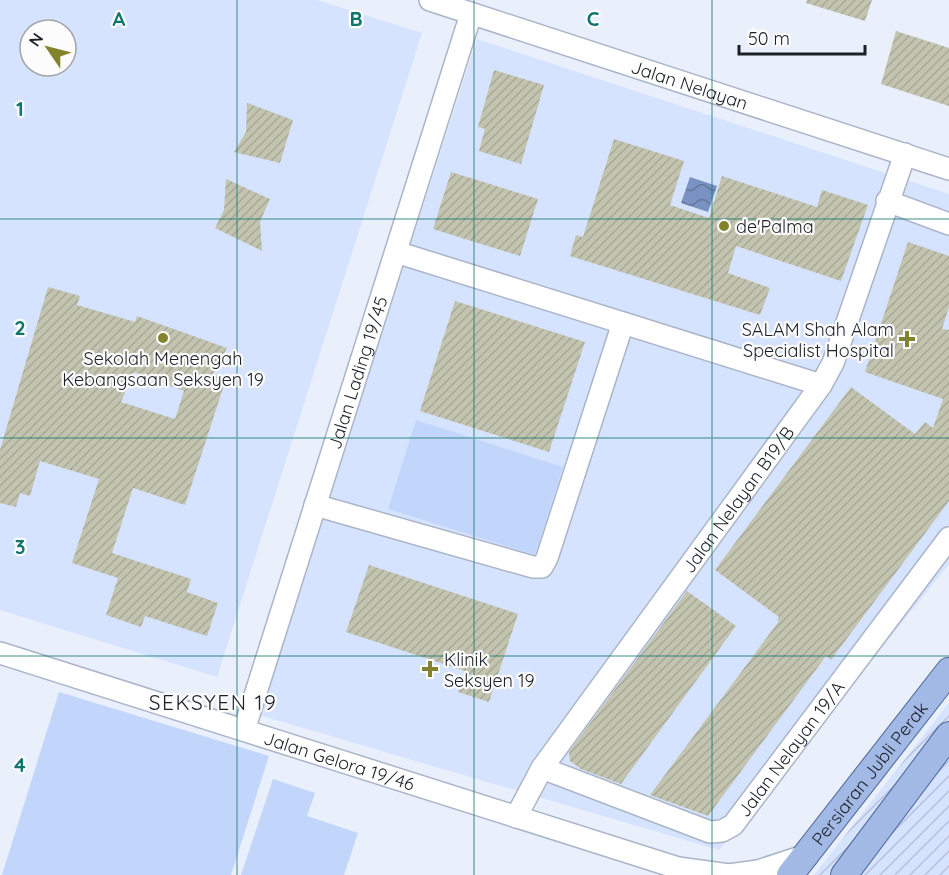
<svg xmlns="http://www.w3.org/2000/svg" width="949" height="875" font-family="Quicksand,sans-serif">
<style>
.built{fill:#d6e3fe;fill-rule:evenodd}
.industrial{fill:url(#industrial-furrows)}
.pitch{fill:#c2d6fc}
.water{fill:url(#water-waves)}
.building{fill:url(#building-hatch);fill-rule:evenodd}
.lines{fill:none;stroke-linecap:round;stroke-linejoin:round}
.minor-casing{stroke:#abb5c8;stroke-width:24}
.major-casing{stroke:#4b6597;stroke-width:28}
.minor{stroke:#fff;stroke-width:21}
.major{stroke:#a3b9e5;stroke-width:26}
.grid{fill:none;stroke:#0f766e;stroke-width:1.5;stroke-opacity:0.55}
.poi-dot{fill:#83832d;stroke:#fcfcfc;stroke-width:2}
.labels{text-anchor:middle;dominant-baseline:central;stroke-width:4.5;stroke-linejoin:round;paint-order:stroke}
.street-label{font-size:18px;fill:#1c2027;stroke:#fcfcfc}
.poi-label{font-size:18px;fill:#1c2027;stroke:#fcfcfc;text-anchor:start}
.quarter-label{font-size:21px;letter-spacing:1.5px;fill:#1c2027;stroke:#fcfcfc}
.grid-label{font-size:20px;text-anchor:middle;font-weight:bold;fill:#0f766e;stroke:#fcfcfc;stroke-width:4.5;stroke-linejoin:round;paint-order:stroke}
</style>
<defs>
<pattern id="industrial-furrows" width="10" height="10" patternUnits="userSpaceOnUse" patternTransform="scale(1.5)"><rect width="10" height="10" fill="#d6e3fe"/><path d="M-1 1l2-2M0 10L10 0M9 11l2-2" fill="none" stroke="#b7c2da"/></pattern>
<pattern id="water-waves" width="16" height="10" patternUnits="userSpaceOnUse" patternTransform="scale(1.5)"><rect width="16" height="10" fill="#7a92c1"/><path d="M0 5q4-4 8 0t8 0" fill="none" stroke="#63779d"/></pattern>
<pattern id="building-hatch" width="6" height="6" patternUnits="userSpaceOnUse" patternTransform="scale(1.5)"><rect width="6" height="6" fill="#c3c4af"/><path d="M-1 1l2-2M0 6l6-6M5 7l2-2" fill="none" stroke="#a7a897"/></pattern>
</defs>
<rect width="100%" height="100%" fill="#e9effb"/>
<!-- built -->
<path class="built" d="M0,0H317L422,33L217,677L0,610ZM30,30H66V66H30Z
M477,39L949,194V564L719,850L259,715Z"/>
<!-- industrial -->
<path class="industrial" d="M949,703V875H814Z"/>
<!-- pitch -->
<path class="pitch" d="M416,420L563,467L535,555L388,509Z
M59,692L269,756L231,875H2Z
M273,779L315,793L307,816L358,833L344,875H241Z"/>
<!-- water -->
<path class="water" d="M690,177L717,186L708,212L681,203Z"/>
<!-- building -->
<path class="building" d="M807,0H872L865,21L806,3Z
M896,31L949,48V106L881,84Z
M494,70L544,85L521,164L479,151L485,129L478,127Z
M247,103L293,120L280,163L234,152L246,132Z
M614,139L684,161L670,205L709,218L722,176L817,207L822,190L868,205L841,281L736,246L728,273L770,288L760,315L570,256L576,235L583,237Z
M451,172L538,199L520,256L433,229Z
M226,179L270,199L260,222L262,251L215,228L224,210Z
M908,242L949,256V307L942,329L949,330V501L831,660L826,656L708,816L650,795L779,621L777,620L779,617L715,570L851,387L915,434L925,422L933,428L943,399L865,372Z
M48,287L80,296L77,305L135,322L137,316L227,348L213,374L226,379L185,505L133,488L112,553L191,579L187,592L218,603L207,636L145,616L141,627L106,615L118,578L72,563L99,479L40,461L30,496L20,493L16,507L0,503V450ZM134,372L184,391L175,419L121,402Z
M455,301L585,342L549,452L420,411Z
M369,565L518,614L489,702L458,692L465,671L346,632Z
M687,591L736,626L621,784L581,769L570,761L569,752Z"/>
<g class="lines">
<!-- minor casing -->
<g class="minor-casing">
<g id="minor">
<path id="s1" d="M430,0L949,169"/>
<path d="M887,201L949,224"/>
<path d="M396,252L821,385"/>
<path d="M315,505L533,567H542L547,558L623,323"/>
<path id="s2" d="M0,653L678,868L729,875L758,871L807,855"/>
<path id="s3" d="M244,730L471,14"/>
<path id="s4" d="M542,768L710,832L722,831L733,825L949,538"/>
<path id="s5" d="M516,817L542,768L821,385L833,363L905,154"/>
</g>
</g>
<!-- major casing -->
<g class="major-casing">
<g id="major">
<path id="s6" d="M790,875L949,671"/>
<path d="M844,875L949,735"/>
</g>
</g>
<!-- minor -->
<use href="#minor" class="minor"/>
<!-- major -->
<use href="#major" class="major"/>
</g>
<!-- grid -->
<path class="grid" d="M237,0V875M474,0V875M712,0V875M0,219H949M0,438H949M0,656H949"/>
<!-- markers -->
<g class="poi-dot">
<circle cx="724" cy="226" r="6"/>
<circle cx="163" cy="338" r="6"/>
<path d="M904 330h6v6h6v6h-6v6h-6v-6h-6v-6h6z"/>
<path d="M427 660h6v6h6v6h-6v6h-6v-6h-6v-6h6z"/>
</g>
<g class="labels">
<!-- street labels -->
<g class="street-label">
<text stroke="none"><textPath href="#s1" startOffset="273">Jalan Nelayan</textPath></text>
<text stroke="none"><textPath href="#s3" startOffset="375">Jalan Lading 19/45</textPath></text>
<text stroke="none"><textPath href="#s5" startOffset="388">Jalan Nelayan B19/B</textPath></text>
<text stroke="none"><textPath href="#s4" startOffset="300">Jalan Nelayan 19/A</textPath></text>
<text stroke="none"><textPath href="#s2" startOffset="356">Jalan Gelora 19/46</textPath></text>
<text stroke="none"><textPath href="#s6" startOffset="129">Persiaran Jubli Perak</textPath></text>
</g>
<!-- poi labels -->
<g class="poi-label">
<text x="736" y="226">de'Palma</text>
<text x="894" y="329" text-anchor="end">SALAM Shah Alam<tspan x="894" dy="21">Specialist Hospital</tspan></text>
<text x="163" y="358" text-anchor="middle">Sekolah Menengah<tspan x="163" dy="21">Kebangsaan Seksyen 19</tspan></text>
<text x="444" y="659">Klinik<tspan x="444" dy="21">Seksyen 19</tspan></text>
</g>
<!-- quarter labels -->
<g class="quarter-label">
<text x="213" y="702">SEKSYEN 19</text>
</g>
</g>
<g class="grid-label">
<text x="119" y="26">A</text>
<text x="356" y="26">B</text>
<text x="593" y="26">C</text>
<text x="20" y="116">1</text>
<text x="20" y="335">2</text>
<text x="20" y="554">3</text>
<text x="20" y="772">4</text>
</g>
<!-- north arrow -->
<g transform="translate(48 48) rotate(305)"><circle r="28" fill="#fcfcfc" stroke="#a2a4a7" stroke-width="1.5"/>
<path d="M0-4.5L10 22L0 15L-10 22Z" fill="#83832d"/>
<text y="-9" font-size="16" font-weight="bold" text-anchor="middle" fill="#1c2027">N</text>
</g>
<!-- scale -->
<path d="M739 45v9h126v-9" fill="none" stroke="#1c2027" stroke-width="3"/>
<text x="748" y="45" font-size="18" fill="#1c2027" stroke="#fcfcfc" stroke-width="4.5" paint-order="stroke">50 m</text>
</svg>
